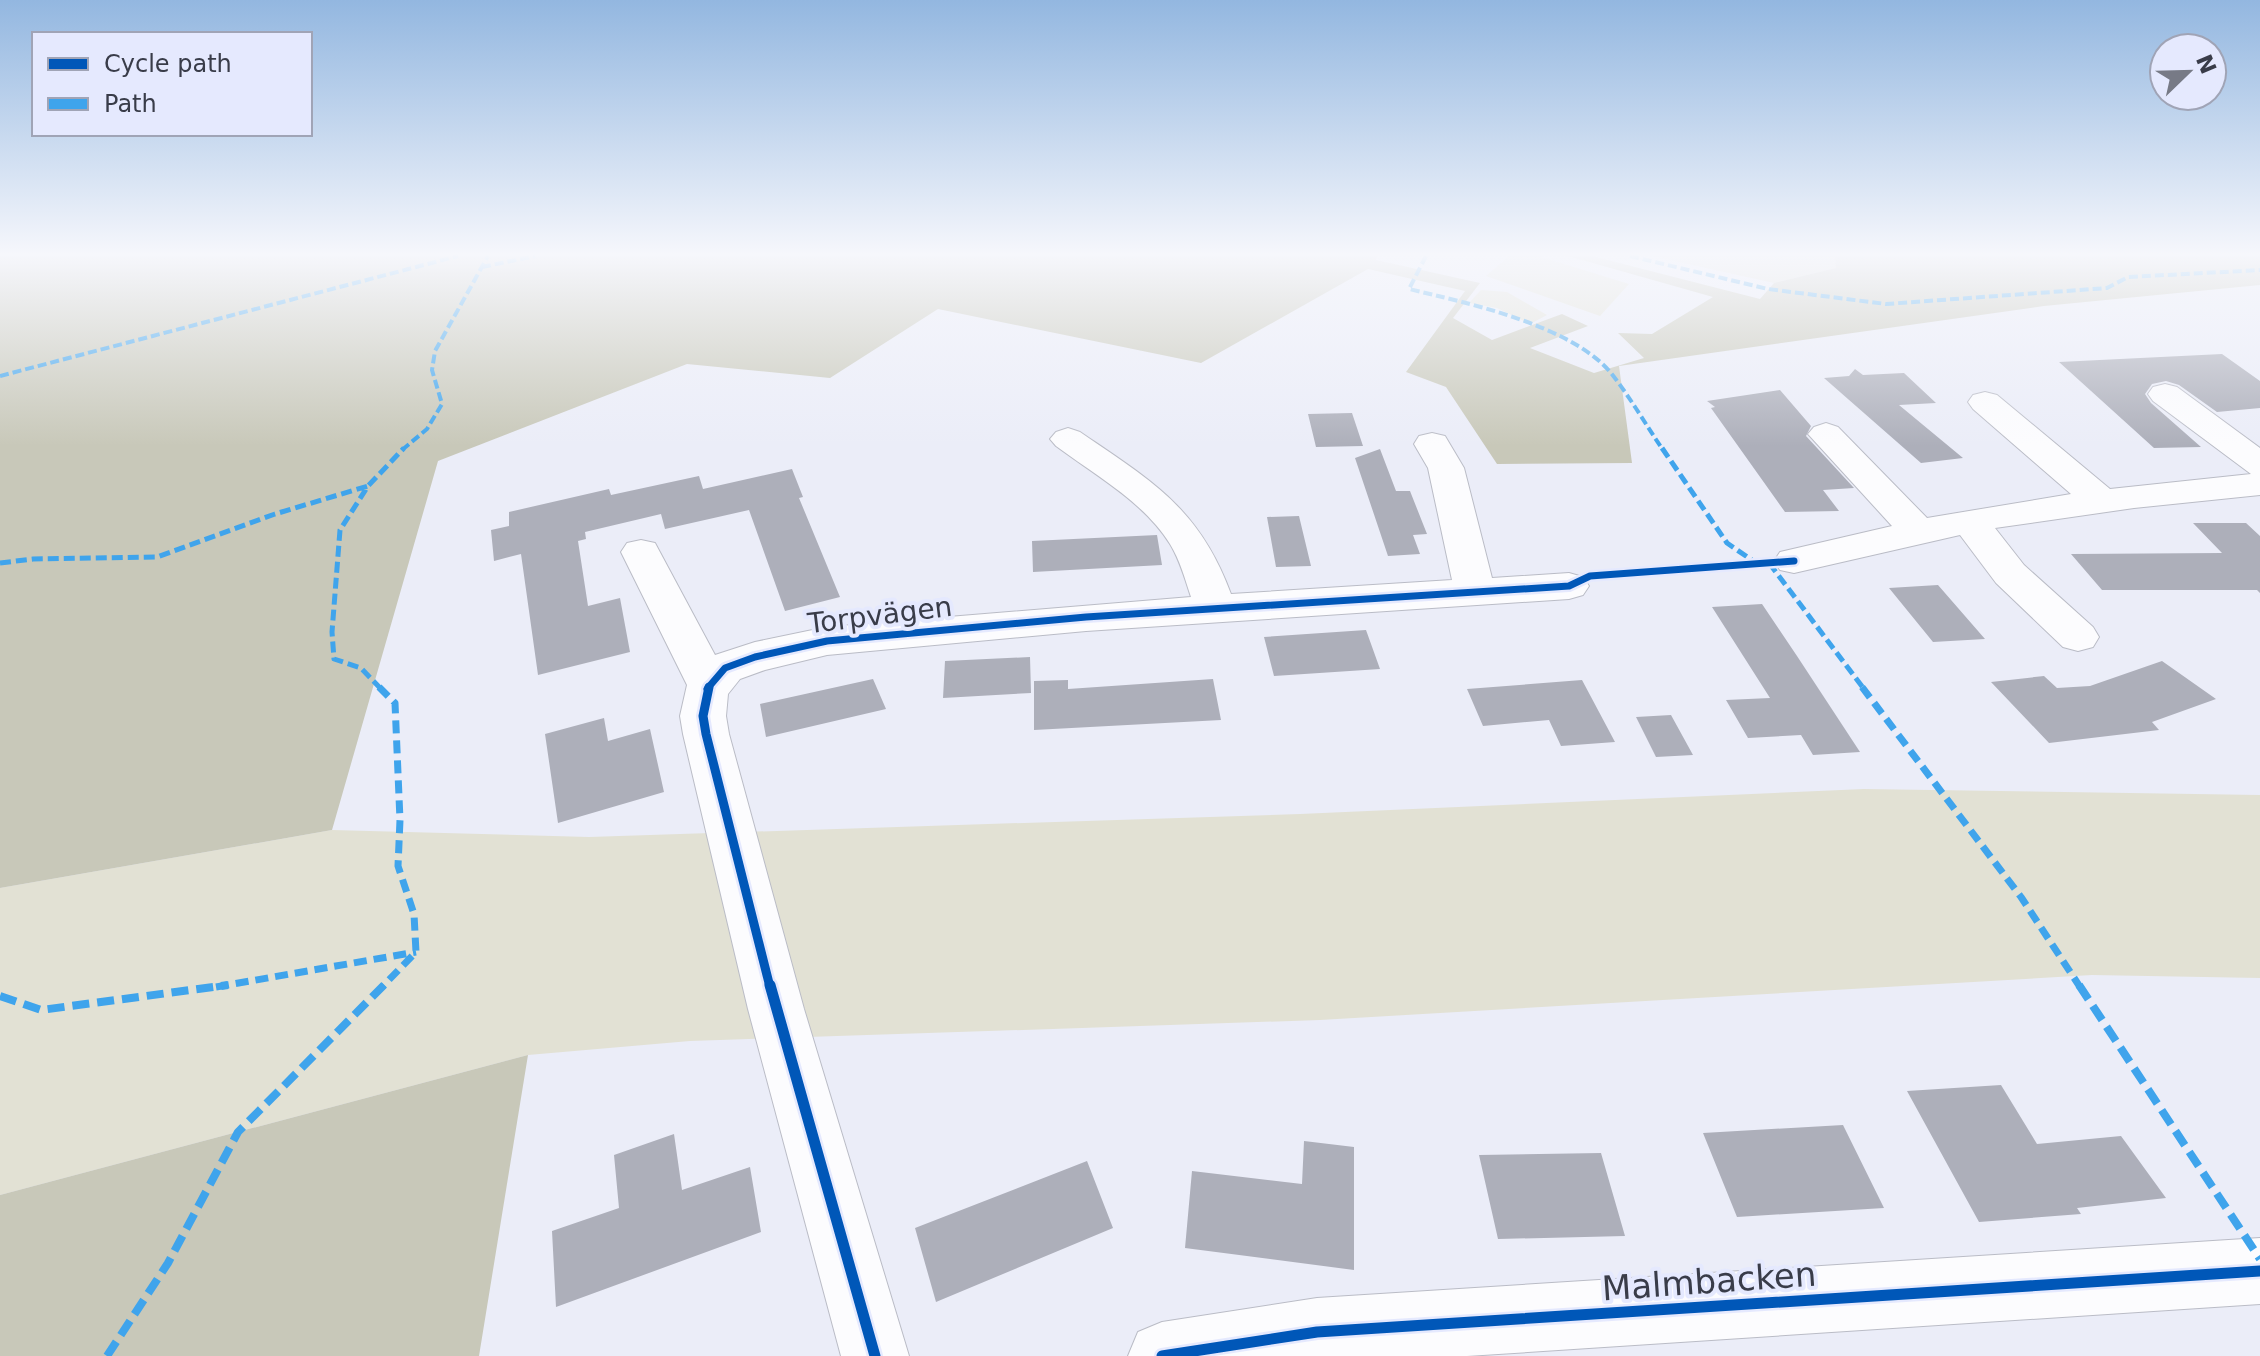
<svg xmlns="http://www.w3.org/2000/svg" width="2260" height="1356" font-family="'DejaVu Sans',sans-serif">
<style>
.green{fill:#e2e1d4}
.forest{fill:#c8c8b9}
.building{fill:#adafba}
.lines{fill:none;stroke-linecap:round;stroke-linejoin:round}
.minor-casing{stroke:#babcc6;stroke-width:2}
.minor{fill:#fcfcfe;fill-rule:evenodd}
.quiet-far3{stroke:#3fa4ec;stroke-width:4;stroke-dasharray:9 4;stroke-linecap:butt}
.quiet-far2{stroke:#3fa4ec;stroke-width:5;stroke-dasharray:11 5;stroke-linecap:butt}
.quiet-far1{stroke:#3fa4ec;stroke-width:7;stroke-dasharray:13 7;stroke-linecap:butt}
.quiet{stroke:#3fa4ec;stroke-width:8;stroke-dasharray:17 8;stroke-linecap:butt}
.cycleway-far2-casing{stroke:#e5e9fe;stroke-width:12}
.cycleway-far1-casing{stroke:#e5e9fe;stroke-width:14}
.cycleway-casing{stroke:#e5e9fe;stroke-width:16}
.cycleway-far2{stroke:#0057b8;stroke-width:7}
.cycleway-far1{stroke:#0057b8;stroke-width:9}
.cycleway{stroke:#0057b8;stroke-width:11}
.labels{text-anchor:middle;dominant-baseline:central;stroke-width:8;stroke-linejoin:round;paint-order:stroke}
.street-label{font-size:28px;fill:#393c49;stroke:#e5e9fe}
.near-street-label{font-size:34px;fill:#393c49;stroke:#e5e9fe}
</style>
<rect width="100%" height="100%" fill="#ebedf8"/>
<!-- green -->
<path class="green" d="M1509,256H1538L1629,284L1600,316L1486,276Z
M1652,256H1835L1837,268L1774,283Z
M1481,290L1507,292L1547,315L1530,324L1497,308L1469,303Z
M1864,789L2260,795V978L2092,975L1320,1020L690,1041L528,1055L0,1195V888L332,830L589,837L1300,814Z"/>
<!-- forest -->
<path class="forest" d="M0,256H1377L1376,260L1480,283L1453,318L1492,340L1562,314L1588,326L1530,348L1594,373L1644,358L1618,333L1652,334L1713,297L1568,256H1592L1760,299L1774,283L1836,268L1835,256H2260V285L2044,306L1619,366L1632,463L1497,464L1446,387L1406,372L1465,291L1368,269L1201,363L938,309L830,378L687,364L438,461L332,830L0,888Z
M528,1055L479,1356H0V1195Z"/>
<!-- building -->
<path class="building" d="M2222,354L2260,381V408L2217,412L2179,385L2166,381L2152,384L2145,394L2151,403L2201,447L2154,448L2059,362Z
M1855,369L1863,375L1904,373L1936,403L1899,405L1963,458L1921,463L1824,378L1849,376Z
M1780,390L1811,426L1806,436L1854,488L1823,490L1839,511L1785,512L1711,408L1715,407L1707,401Z
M1352,413L1363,446L1316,447L1308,414Z
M1380,449L1396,491H1410L1427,534L1413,535L1420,554L1388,556L1355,458Z
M792,469L803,497L799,498L840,597L785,611L749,510L665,529L661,514L585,532L586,539L578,541L588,606L620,598L630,652L538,675L521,554L494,561L491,530L509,526V512L609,489L611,495L699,476L703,489Z
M1299,516L1311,566L1276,567L1267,517Z
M2193,523H2246L2260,536V593L2257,590H2102L2071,554L2222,553Z
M1157,535L1162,565L1033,572L1032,541Z
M1938,585L1985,639L1933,642L1889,588Z
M1762,604L1797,656L1860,752L1813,755L1801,735L1748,738L1726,700L1770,698L1712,607Z
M1366,630L1380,669L1274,676L1264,637Z
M1030,657L1031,693L943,698L945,661Z
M2162,661L2216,699L2152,722L2159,730L2049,743L1991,682L2044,676L2057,688L2090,686Z
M873,679L886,709L766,737L760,704Z
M1213,679L1221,720L1034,730V681L1068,680V689Z
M1582,680L1615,742L1561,746L1549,720L1483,726L1467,689Z
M1671,715L1693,755L1656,757L1636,717Z
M604,718L608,741L650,729L664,792L558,823L545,734Z
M2001,1085L2037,1144L2121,1136L2166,1198L2077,1208L2081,1214L1979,1222L1907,1091Z
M1843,1125L1884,1208L1737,1217L1703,1133Z
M674,1134L682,1190L750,1167L761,1232L556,1307L552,1231L619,1208L614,1155Z
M1304,1141L1354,1147V1270L1185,1248L1192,1171L1302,1184Z
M1601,1153L1625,1236L1498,1239L1479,1155Z
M1087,1161L1113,1228L936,1302L915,1228Z"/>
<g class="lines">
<!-- minor casing -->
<g class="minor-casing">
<path id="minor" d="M2165,384L2177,387L2260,448V495L2134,508L1995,528L2024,565L2093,627L2099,637L2093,647L2078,651L2063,647L1996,583L1960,535L1794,573L1780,570L1774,561L1780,552L1892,526L1808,434L1814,427L1826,423L1838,427L1927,518L2071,494L1973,409L1968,402L1973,395L1985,392L1997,395L2110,489L2251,474L2153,401L2148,394L2153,387Z
M1068,428L1080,432C1153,482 1199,508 1231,594L1452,580L1428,468L1414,444L1419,436L1432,433L1445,436L1464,468L1492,578L1569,573L1583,577L1589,586L1583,595L1569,599L1086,631L827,655L765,670L740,679L728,694L726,716L729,734L804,1009L909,1356H841L748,1009L683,734L680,716L687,685L621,552L627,543L641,540L655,543L715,655L755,642L827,627L1191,597C1185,579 1180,560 1170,544C1144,502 1095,475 1056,446L1050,439L1056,432Z
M2260,1238V1304L1467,1356H1128L1138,1332L1162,1322L1317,1298Z"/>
</g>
<!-- minor -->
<use href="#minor" class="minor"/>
<!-- quiet-far3 -->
<path class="quiet-far3" d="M1426,256L1409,289C1467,303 1571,325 1611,373C1630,397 1646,425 1663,450
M1630,256L1768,289L1886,304L2107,288L2128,277L2260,270
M482,267L535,256
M0,376L458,256
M402,450L427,429L442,404L432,370L435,351L488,256"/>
<!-- quiet-far2 -->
<path class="quiet-far2" d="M1662,448L1727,543L1756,563
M0,563L33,559L157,557L275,514L368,486
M1769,563L1864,689
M381,689L361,668L334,659L332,632L340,530L368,486L404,448"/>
<!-- quiet-far1 -->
<path class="quiet-far1" d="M379,687L395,703L400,820L398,866L414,914L416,952L382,987
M1862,687L2021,897L2080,987
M216,987L416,952"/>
<!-- quiet -->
<path class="quiet" d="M2079,985L2260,1259
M0,996L41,1010L228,985
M107,1356L168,1263L238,1132L384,985"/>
<!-- cycleway-far2 casing -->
<g class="cycleway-far2-casing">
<path id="cycleway-far2" d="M707,689L725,668L755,657L827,641L1086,617L1569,586L1590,576L1794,561"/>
</g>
<!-- cycleway-far1 casing -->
<g class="cycleway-far1-casing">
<path id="cycleway-far1" d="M709,687L703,716L706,734L770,987"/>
</g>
<!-- cycleway casing -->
<g class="cycleway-casing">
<path id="cycleway" d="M770,985L875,1356
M1162,1356L1317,1332L2260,1271"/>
</g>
<!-- cycleway-far2 -->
<use href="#cycleway-far2" class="cycleway-far2"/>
<!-- cycleway-far1 -->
<use href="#cycleway-far1" class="cycleway-far1"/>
<!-- cycleway -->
<use href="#cycleway" class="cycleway"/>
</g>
<!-- sky -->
<linearGradient id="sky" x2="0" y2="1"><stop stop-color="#93b7e0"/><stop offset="0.57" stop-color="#f6f7fc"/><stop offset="1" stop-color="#f6f7fc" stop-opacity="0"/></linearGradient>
<rect width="2260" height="446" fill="url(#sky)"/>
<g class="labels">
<!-- street labels -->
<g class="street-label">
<text transform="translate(880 615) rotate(-7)">Torpvägen</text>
</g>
<!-- near-street labels -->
<g class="near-street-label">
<text transform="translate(1709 1281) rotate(-4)">Malmbacken</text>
</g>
</g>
<!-- legend -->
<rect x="32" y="32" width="280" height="104" fill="#e5e9fe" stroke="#a0a4b6" stroke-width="2"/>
<rect x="48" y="58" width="40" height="12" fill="#0057b8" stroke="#a0a4b6" stroke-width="2"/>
<text x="104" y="72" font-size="24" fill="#393c49">Cycle path</text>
<rect x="48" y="98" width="40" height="12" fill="#3fa4ec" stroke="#a0a4b6" stroke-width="2"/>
<text x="104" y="112" font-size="24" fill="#393c49">Path</text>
<!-- north arrow -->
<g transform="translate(2188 72) rotate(67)"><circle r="38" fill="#e5e9fe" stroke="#a0a4b6" stroke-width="2"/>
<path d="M0-6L14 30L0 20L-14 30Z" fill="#777a86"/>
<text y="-12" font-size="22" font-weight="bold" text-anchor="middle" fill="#393c49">N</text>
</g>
</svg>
